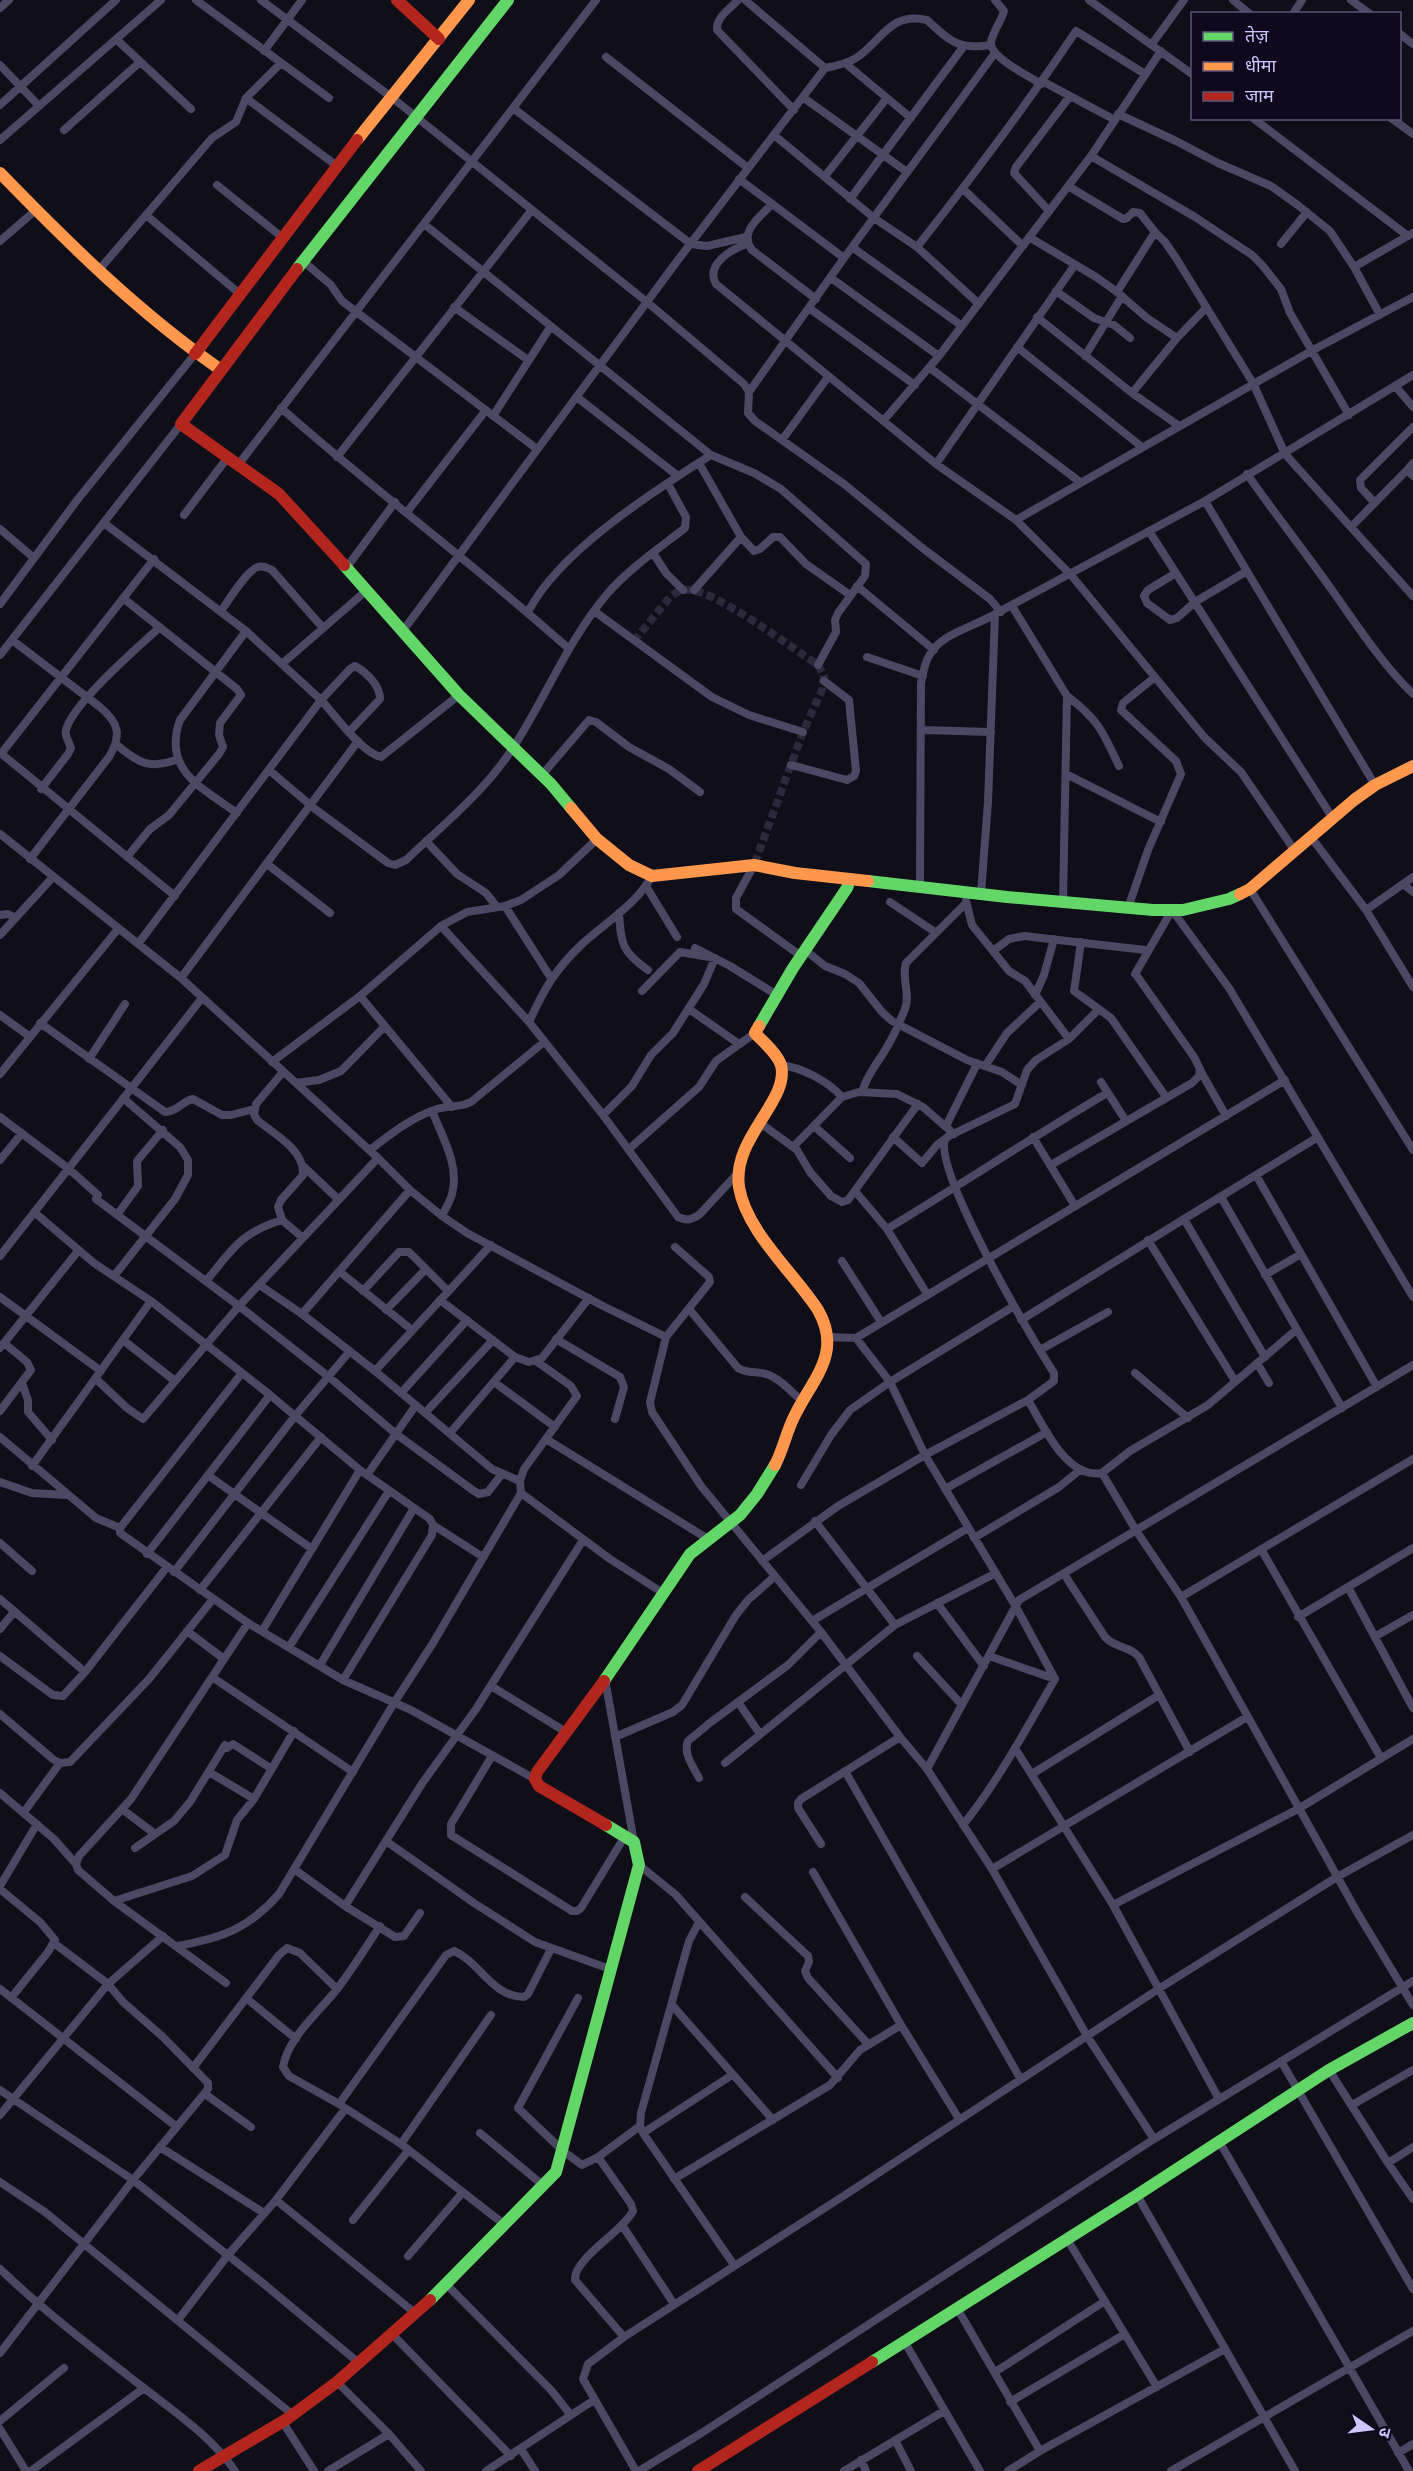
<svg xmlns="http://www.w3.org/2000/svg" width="1413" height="2471" font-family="Helvetica,'Noto Sans Devanagari',sans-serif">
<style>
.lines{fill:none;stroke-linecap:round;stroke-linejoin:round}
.street-tunnel{stroke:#2d293b;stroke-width:8;stroke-dasharray:8 4;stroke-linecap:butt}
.street{stroke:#4a4862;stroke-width:8}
.fast{stroke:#63d668;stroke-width:12}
.slow{stroke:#ff974d;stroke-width:12}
.jam{stroke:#b3261e;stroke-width:12}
</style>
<rect width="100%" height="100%" fill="#100e18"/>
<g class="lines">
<!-- street-tunnel -->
<path class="street-tunnel" d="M634,641L670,597C676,592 683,589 691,590C720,594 791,647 818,665L824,676L822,690L803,732L754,865"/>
<!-- street -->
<path class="street" d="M196,0L329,98
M261,0L390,96L647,302L744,384L749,392L748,413L755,421L844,484L925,550L990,599L1001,612
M738,0C730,9 716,17 717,30L794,110
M995,0L1004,11C1001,22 993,31 991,42C989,57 1029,76 1041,84
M1089,0L1192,74
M1233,0L1250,14
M1351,0L1370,14
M0,8L9,0
M1293,14L1302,0
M1400,34L1413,44
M116,39L191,109
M1152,44L1184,0
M264,51L302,0
M606,57L748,168
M845,63L911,118
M0,65L39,106
M825,68C835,66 847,64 856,58C881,42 890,11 927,20C950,41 957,50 991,45
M1042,81L1115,120
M246,98L337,166
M804,98L907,172
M0,105L116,0
M513,108L596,0
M1118,114L1176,141L1218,163L1271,186L1299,206L1330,231L1354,267L1380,315
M1253,118L1408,236
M1391,118L1413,134
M64,130L140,62
M774,135L874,218L917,247L979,304
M0,140L161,0
M1091,156L1195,217L1252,255L1262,265L1281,289L1290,313L1349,415
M825,176L887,98
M739,179L844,258
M217,185L283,238
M1068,186L1123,219L1127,218L1133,212L1140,213L1155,232
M963,189L1023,246
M850,199L964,46
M772,204C760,217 738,232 752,250L816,299
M1049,211L1014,173L1016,167L1070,96
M146,215L240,294
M424,224L711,455L754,473L781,489L866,564L865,576L838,613L835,620L836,632L818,665
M1029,237L1096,277L1117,292L1147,318L1177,338
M0,241L36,210
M747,244C731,249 705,265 716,284L936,464L1016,520L1071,575L1205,738L1241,772L1295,851
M1281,244L1307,212
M852,247L962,326
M917,247C972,177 1026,106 1076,31L1145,74
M303,261L331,285L342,301L537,449
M1354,267L1413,233
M98,271L212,138L236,122L246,98L281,63
M831,278L939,356
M1056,291L1094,318L1114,325L1130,338
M1117,292L1155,232L1165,242L1176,258L1253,383L1285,454L1413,596
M454,307L528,360
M809,308L915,385
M1037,317L1132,393L1179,426
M1017,347L1142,447
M1085,356L1122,296
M930,368L1080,482
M1396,387L1413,407
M749,392L844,258L995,53
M1132,393L1177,338L1205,309
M578,398L678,476
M281,408C375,491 475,565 568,648
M493,416L551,326
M884,420L939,356L1091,156L1161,51
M782,440L828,377
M337,457L531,211
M1413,463L1407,470L1413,476
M936,464L1074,266
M238,465L513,108L691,244L707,246L746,237
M1247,474C1275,514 1306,553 1334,593C1359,628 1382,664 1413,694
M1205,501L1375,785
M1375,503L1361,488L1360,480L1413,427
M407,512L486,410
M184,515L228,457
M1016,520L1313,350L1413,297
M104,523L246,631L321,700L350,669L355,666C366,672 380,685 380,699L350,731
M1351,527L1407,470
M0,529L34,558
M1149,531L1332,817
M741,537L754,551L760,549L773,537H780L806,564L850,595
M653,553L666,573L683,590
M154,559L4,750L3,755L175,896
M347,567L395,502
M1176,573L1148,590L1144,596L1147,603L1170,620L1177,618L1195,602L1247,571
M857,586L934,650
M694,590L741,537L699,463
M123,598L237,689L241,695L220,723L219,735L223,747L219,754L169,815L150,829L127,857
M0,604L78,499L195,354
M1012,606L1067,696L1063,902
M221,611C229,600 247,570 258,567C264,565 267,568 272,570L323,628
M594,611L712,697L749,715L803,732
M528,612C559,551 653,492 711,455
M402,632L678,260L825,68L745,0
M12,640L100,707C119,723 122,735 109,757L30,859
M0,655L181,424
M867,657L923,676
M283,663L367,590
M1067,696C1098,719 1103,732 1119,766
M921,730L991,732
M117,745C138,763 150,770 178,759
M791,765L847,780L854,776L856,771L849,700L824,681
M269,770L315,809L388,863L395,865L406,860C443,825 485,791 513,748C546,697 568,640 608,593C630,568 658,549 685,528L686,517L668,484
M1066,774L1161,822
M542,775L589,720L596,722L629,747L669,769L700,792
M41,789L68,754L71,748C69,741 64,736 66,730C72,704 138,647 160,627
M237,813C202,788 162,770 180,720L246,631
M0,834L181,978L378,1158L410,1190L442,1216L467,1233L603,1306L666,1337L650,1402L652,1412L701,1486L821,1632L900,1737L927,1769L992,1869L1087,2036L1154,2139
M1311,837L1366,910
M426,841L457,874L486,893L497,907
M267,864L330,913
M754,865L736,898V909L801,956
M652,876C636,905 605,923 581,945C555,970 544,989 529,1022L603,1115L678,1217C687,1221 692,1220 700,1214L737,1174
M1413,877L1366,910L1413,987
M1403,884L1413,892
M646,886L677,937
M920,886L921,683C923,675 924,664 929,656C941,633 974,627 995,614
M1250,889L1413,1150
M981,893L988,802L995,614L1205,501L1413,375
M966,901L972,925L1009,971L1025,981L1069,1039
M890,902L935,932
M505,906L551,978
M1128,908L1148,850L1181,774L1176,761L1121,710L1123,703L1155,677
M619,913C621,944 622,952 648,970
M0,915L8,914L16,918
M441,926L529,1022
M0,935L53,877
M1081,942L1074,991L1111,1018L1166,1097
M138,944L321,700C335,715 362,753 381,757L459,695
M695,948L730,966L777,995
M805,950L825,966L845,974L859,983L882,1012L892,1021L967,1060L1002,1072L1022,1085
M993,951L1009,939L1024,936L1145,950
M1135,974L1172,910L1229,988L1413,1297
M181,978L358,741
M1035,995L1044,975L1054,939
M360,996L452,1107
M689,1009L739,1044
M1099,1009L1069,1039L1036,1060L1027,1070L1015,1104L949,1136L945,1139C934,1172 1031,1338 1054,1373V1381L1028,1400C1043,1425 1066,1479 1102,1473L1137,1532L1181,1597L1357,1912L1413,2005
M0,1015L29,1036
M40,1023L165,1112C177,1112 182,1101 193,1099L222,1115H231L254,1109
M89,1059L125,1004
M272,1062L360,996L441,926L467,912L505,906L521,900L559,875L597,839
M780,1065C801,1067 828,1081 842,1097
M985,1066L1007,1033L1040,1002
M1200,1070L1226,1116
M283,1072L256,1104L254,1114L257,1120C274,1134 305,1150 303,1175L281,1200L278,1207L282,1220L303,1238
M0,1074L118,929
M1101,1082L1126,1121
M296,1083L319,1080L341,1071L385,1026
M862,1092C867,1074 878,1063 887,1047C894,1036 900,1021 905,1009C911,994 901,979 906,963L966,903
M432,1111C442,1136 460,1166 452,1194C450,1202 445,1209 442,1216
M603,1115L632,1086L651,1055L673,1033L704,984L715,958L680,952L642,991
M0,1117L69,1169L98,1195
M759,1122L797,1150L810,1172L831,1196L842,1202L848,1200L918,1104
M814,1126L850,1158
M946,1126L977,1064
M893,1137L922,1163L937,1145L945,1139
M1033,1137L1075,1206
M793,1147L842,1097L859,1092L897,1094L923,1107L954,1134
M629,1149L699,1087L716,1061L755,1033
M370,1150C389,1135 411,1118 434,1110C447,1105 459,1108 471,1102L544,1042
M0,1160L22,1133
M1051,1165L1192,1083L1199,1076L1200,1069L1194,1057L1137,976
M303,1166L339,1200
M1256,1175L1377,1387
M855,1191L887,1229L927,1294
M1221,1197L1342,1408
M96,1199L239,1306L329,1377L396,1434L474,1491L479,1494L488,1492L501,1475
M34,1212L94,1263L151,1301L270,1395L360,1470L430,1519L433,1525L432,1535L343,1680
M117,1215L138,1186L137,1161L163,1130
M1184,1219L1318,1137
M887,1229C961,1184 1033,1137 1107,1093
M1148,1240L1235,1381
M0,1256L202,998
M842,1261L881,1322
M340,1272L412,1330
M1265,1275L1301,1254
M114,1276L175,1199L188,1175V1160L180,1147L123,1098
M206,1281C233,1249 240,1233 282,1220
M261,1286L302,1314L375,1371L492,1469L520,1481
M363,1291L399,1252H409L448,1291
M0,1297L101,1371
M440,1300L515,1357L529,1362L542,1358L589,1298
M689,1309L738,1368C748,1374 756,1371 766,1374C780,1378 792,1393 802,1401
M386,1310L426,1269
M302,1314L410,1190
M1021,1320L1184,1219L1265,1357
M666,1337L710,1282L709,1277L675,1247
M828,1337L856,1338L890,1382L925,1455L1016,1607L1055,1679C1026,1729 999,1780 963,1825
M856,1338L1285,1080
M556,1339L620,1377L624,1387L615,1419
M123,1340L175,1381
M0,1348L78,1251
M1040,1350L1108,1312
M1257,1363L1269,1383
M375,1371L491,1245
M242,1373L120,1528V1533L248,1623L343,1680L411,1710L535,1779
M1135,1373L1188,1418
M96,1379L127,1408L143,1419L239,1306L378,1158
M494,1382L555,1427
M22,1383L28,1400V1412L52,1440
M401,1393L467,1320
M0,1411L31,1370L27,1362L4,1343
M425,1413L493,1340
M450,1433L515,1357
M0,1437L96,1518L120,1528
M546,1439L708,1539
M32,1466L151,1301
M1102,1473L1130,1451L1208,1405L1296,1330
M367,1475L416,1405
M209,1476L312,1549
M0,1482L32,1493L67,1495
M801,1485L831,1435L850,1410L890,1382L1014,1306
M945,1489L1047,1432
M521,1493L520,1481L524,1469L577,1396L571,1386L536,1361
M815,1521L895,1625
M433,1525L483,1557
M974,1538L1059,1487L1080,1470
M0,1543L32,1571
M1261,1549L1381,1758
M147,1554L270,1395
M762,1561L838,1506L925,1455L1028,1400
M174,1572L295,1416L350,1351
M1064,1574L1105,1637C1116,1649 1129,1645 1139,1657L1190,1752
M1348,1587L1413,1708
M200,1590L321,1437
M1181,1597L1413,1459
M0,1599L85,1672
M937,1603L984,1666
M1298,1617L1413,1548
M812,1621L968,1528
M0,1629L14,1612
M187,1631L224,1659
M262,1631L360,1470
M1376,1636L1413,1615
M289,1647L389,1491
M0,1656L53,1695L63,1696L85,1672L167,1567
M917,1656L962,1705
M989,1656L1055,1679
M320,1665L414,1508
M212,1677L353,1772
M605,1679L634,1842
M491,1686L566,1732
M738,1702L760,1734
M0,1714L54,1760L60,1763L70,1762L149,1679L213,1599
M615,1737L673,1712L682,1705L736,1615L748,1600L775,1576
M1015,1748L1113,1905L1219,2099
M492,1756L451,1824V1835L572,1911H577L581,1908L625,1836
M725,1763L895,1625L996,1573
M927,1769L1019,1600L1413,1365
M845,1771L1020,2078
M209,1772L254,1799
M1032,1774L1159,1695
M699,1778C693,1766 683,1754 688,1741L711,1722L788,1665L821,1632
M0,1793L54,1839L76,1864
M122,1809L155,1834
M24,1812L60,1763
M386,1841L474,1903L535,1942L610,1969
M821,1844L798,1808V1803L801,1799L900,1737
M135,1848L174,1821L190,1802L225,1745L227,1748L233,1744L272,1769
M639,1865L675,1894L838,2078
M294,1869L345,1906L395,1937L404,1936L420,1913
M992,1869L1247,1717
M813,1872L901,2025L959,2119
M0,1886L37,1824
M0,1889L40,1922L55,1940L48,1952L11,1998
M745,1897L808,1956L809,1962L805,1971L808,1978L868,2044
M114,1901L192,1876L225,1855L237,1820L254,1799L294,1731
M1113,1905L1298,1809L1413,1739
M345,1906L423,1782L476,1709L583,1540
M699,1922L689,1941L641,2113L640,2126L643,2133L734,2265
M380,1926C366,1947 353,1968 338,1988C320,2011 288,2037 283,2067L289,2076L339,2104L401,2144L505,2225
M177,1946C222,1938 248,1929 279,1894L394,1703L433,1643L521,1493L610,1559L663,1593
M226,1983L114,1901L78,1870L76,1864L79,1856L131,1799L248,1623
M0,1989L177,2127
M246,1998L296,2039
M578,1998L518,2108L563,2151L582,2165L598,2157L640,2126
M672,2005L773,2120
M1281,2061L1413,2289
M193,2068L279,1955L287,1948L300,1953L337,1989
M1329,2070L1388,2163
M0,2090L133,2180L259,2280L359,2363
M205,2094L251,2127
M339,2104L446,1955L454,1951C480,1962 492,1997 524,1997L528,1994L551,1949
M1352,2105L1413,2070
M0,2115L108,1984L163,1936
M480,2133L544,2186
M643,2133L732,2075
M1219,2141L1409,2471
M401,2144L491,2015
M160,2147L264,2213
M1413,2147L1388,2163L1413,2199
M598,2157L631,2204L633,2211C622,2232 573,2259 575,2280L624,2337
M674,2179L830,2085L860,2050L901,2025
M0,2182L45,2212L293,2415
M1137,2195L1295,2471
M276,2200L415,2313
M353,2220L408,2151
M622,2225L674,2304
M1067,2239L1157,2387
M408,2256L463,2192
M0,2269C45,2312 95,2350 144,2388C176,2413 213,2438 235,2471
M447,2285L551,2390L570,2414
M957,2308L1040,2451
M178,2320L228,2255L276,2200L345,2109
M392,2334L511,2456
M904,2341L980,2471
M0,2353L133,2180L208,2089V2083L163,2037L123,2002L108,1984L54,1943
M995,2372L1105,2301
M337,2382L389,2434L421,2471
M1010,2402L1125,2334
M0,2421L64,2368
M282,2421L314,2471
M0,2429L26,2471
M895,2440L911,2471
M521,2449L535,2471
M1398,2453L1413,2444
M861,2460L866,2471
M31,2471L144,2388
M328,2471L389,2434
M486,2471L594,2400
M636,2471L583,2379L588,2364L624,2337L845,2195L1160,1988L1337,1877L1413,1835
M639,2471L700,2434L1154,2139L1413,1981
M844,2471L944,2411
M1008,2471L1040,2451L1225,2349
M1171,2471L1413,2331"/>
<!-- fast -->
<path class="fast" d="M297,269L508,0
M344,565L459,695L551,784L571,808
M868,881L1007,897L1153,910H1183L1229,899L1240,894
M759,1026L793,968L847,888L850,879
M604,1681L690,1554L740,1515L757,1494L775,1465
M430,2300L556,2172L639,1865L634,1842L606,1825
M872,2362L1137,2195L1329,2070L1413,2023"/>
<!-- slow -->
<path class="slow" d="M357,140L469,0
M0,173C69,244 139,313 221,370
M571,808L597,839L629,865L652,876L754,865L795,873L868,881
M1240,894L1250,889L1354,800L1375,785L1413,766
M759,1026L755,1033C763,1042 777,1053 781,1065C790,1101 732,1137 739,1187C746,1231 794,1273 818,1310C843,1354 812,1379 794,1417C786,1433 783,1450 775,1465"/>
<!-- jam -->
<path class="jam" d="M397,0L439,39
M297,269L181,424L279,494L344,565
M195,354L357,140
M604,1681L537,1772L535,1779L539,1786L606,1825
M199,2471L287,2419L337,2382L430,2300
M698,2471L872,2362"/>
</g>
<!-- legend -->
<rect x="1191" y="12" width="210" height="108" fill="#0e091d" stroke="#5b5477" stroke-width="1.5"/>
<rect x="1203" y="32" width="30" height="9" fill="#63d668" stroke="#5b5477" stroke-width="1.5"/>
<text x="1245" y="42" font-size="18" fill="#cfc5ff">तेज़</text>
<rect x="1203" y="62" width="30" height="9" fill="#ff974d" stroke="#5b5477" stroke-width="1.5"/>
<text x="1245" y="72" font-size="18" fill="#cfc5ff">धीमा</text>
<rect x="1203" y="92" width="30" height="9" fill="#b3261e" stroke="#5b5477" stroke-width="1.5"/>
<text x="1245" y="102" font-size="18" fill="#cfc5ff">जाम</text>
<!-- north arrow -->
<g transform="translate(1371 2429) rotate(104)" stroke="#0e091d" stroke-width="4.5" paint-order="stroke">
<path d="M0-4.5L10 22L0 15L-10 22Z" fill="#cfc5ff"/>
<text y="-9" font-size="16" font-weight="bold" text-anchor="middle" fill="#cfc5ff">उ</text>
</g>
</svg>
